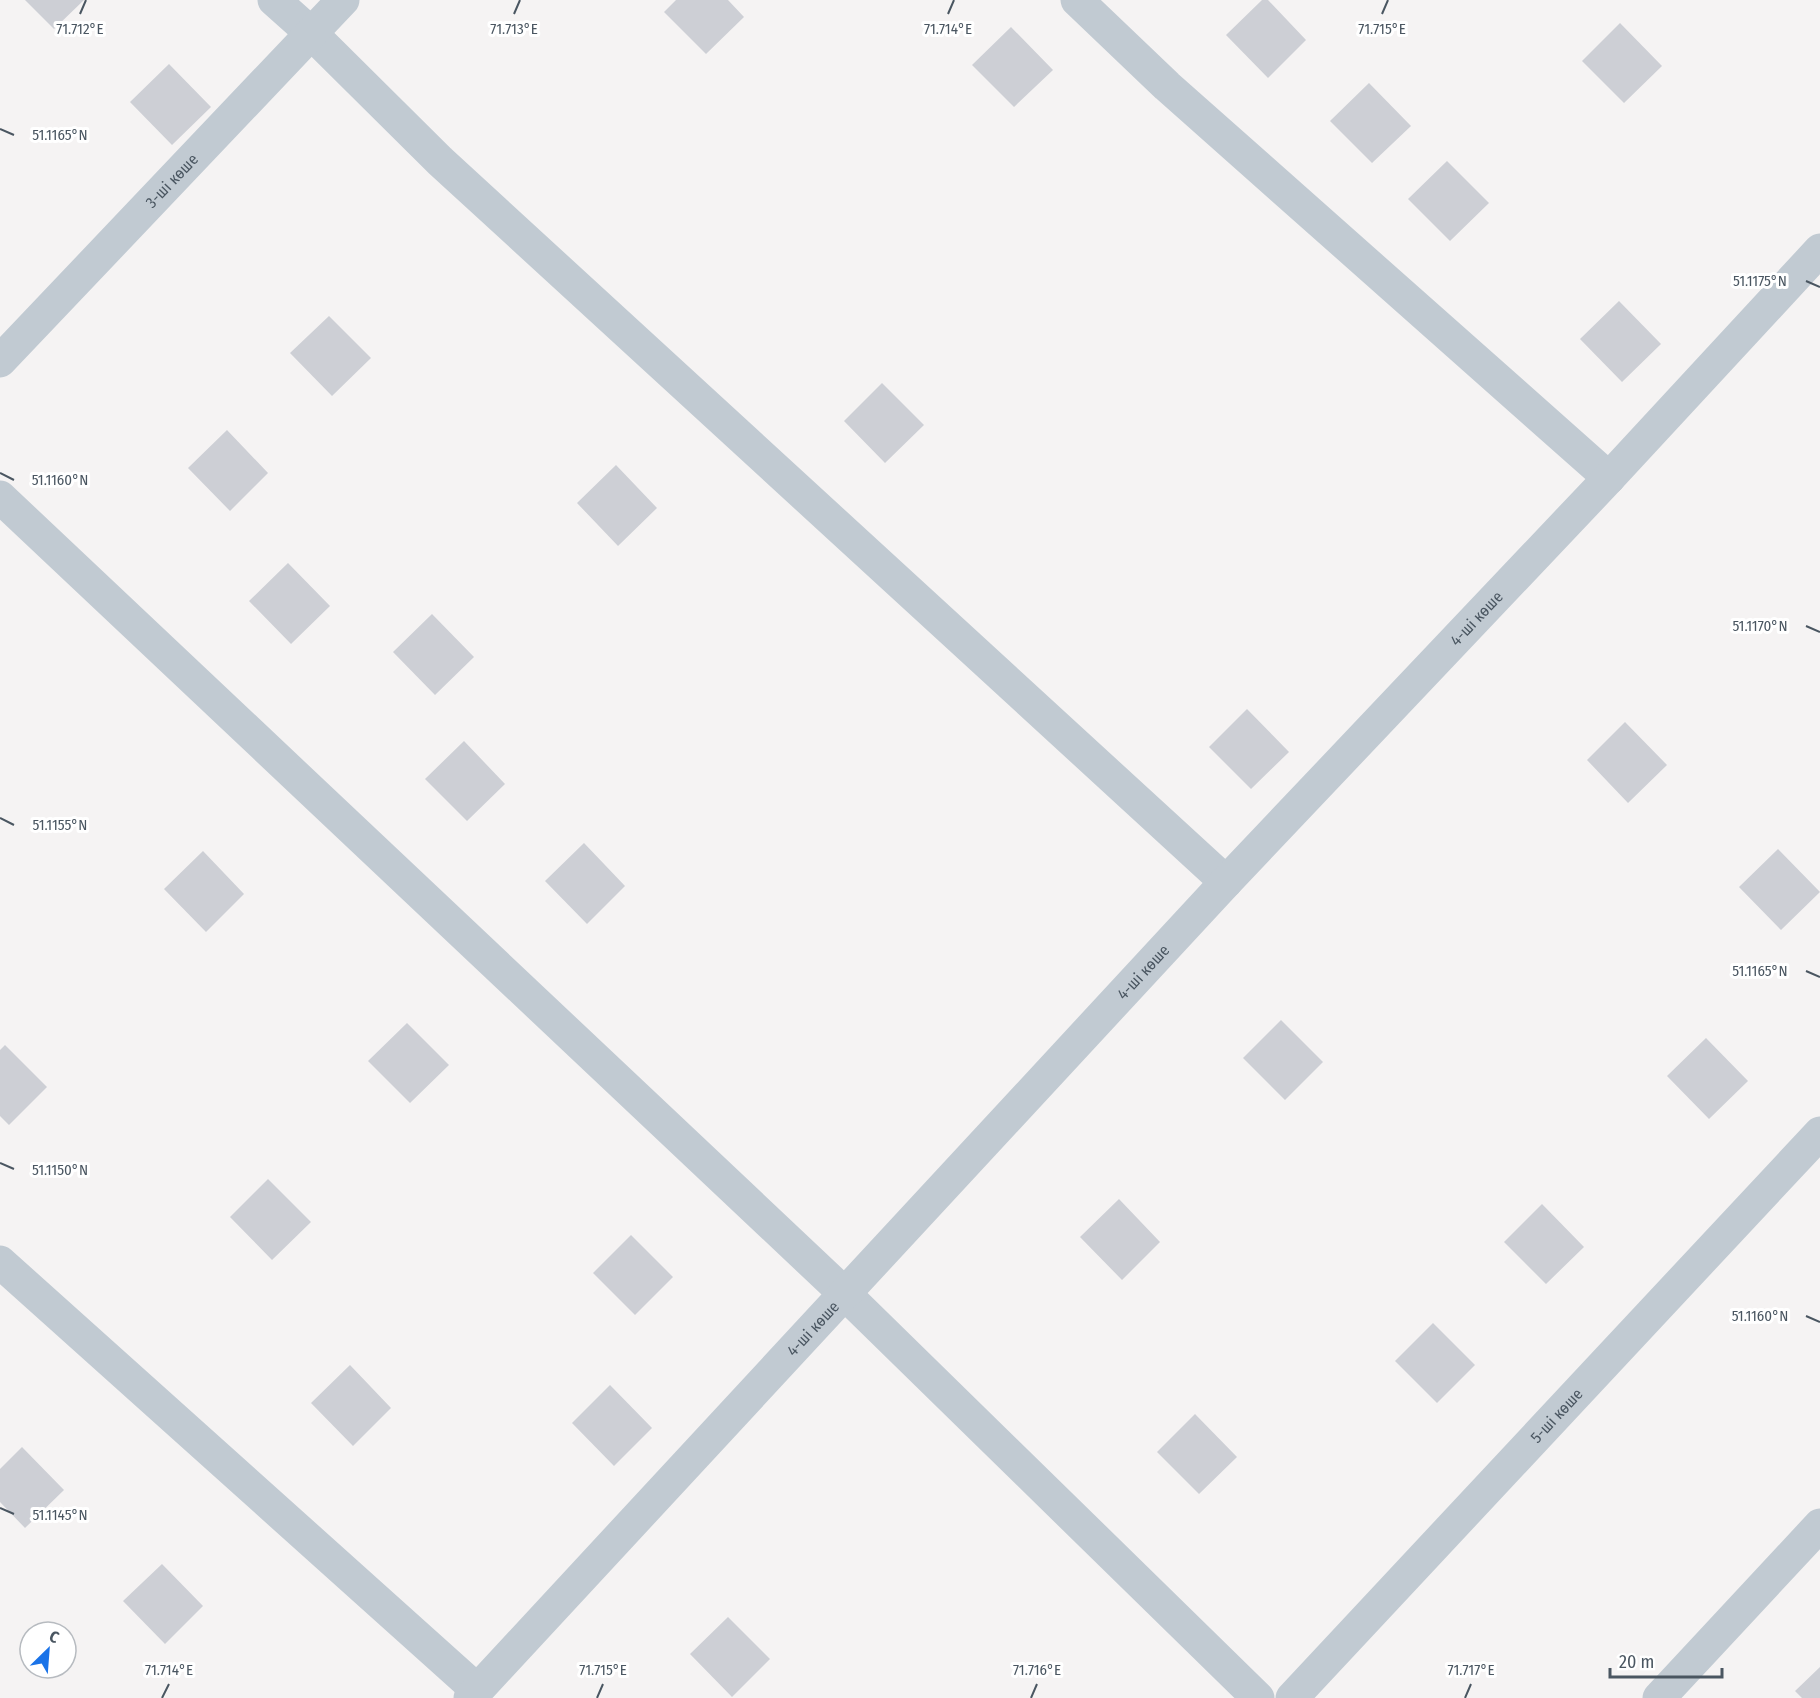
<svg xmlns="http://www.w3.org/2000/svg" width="1820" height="1698" font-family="'Fira Sans Condensed',sans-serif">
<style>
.building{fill:#cdcfd5}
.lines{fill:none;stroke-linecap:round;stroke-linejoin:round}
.minor{stroke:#c1cad2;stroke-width:33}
.ticks{fill:none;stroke:#4a5661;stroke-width:2}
.labels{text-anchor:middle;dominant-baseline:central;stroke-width:6;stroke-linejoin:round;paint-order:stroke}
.street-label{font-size:16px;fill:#4a5661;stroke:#fff}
.ticks-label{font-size:15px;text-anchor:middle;fill:#4a5661;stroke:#fff;stroke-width:6;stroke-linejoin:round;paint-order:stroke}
</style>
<rect width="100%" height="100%" fill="#f5f3f3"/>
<!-- building -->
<path class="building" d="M25,0H84L54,29Z
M676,0H728L744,17L706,54L664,12Z
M1262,0H1268L1306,40L1268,78L1226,35Z
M1620,23L1662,66L1624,103L1582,61Z
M1011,27L1053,70L1014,107L972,65Z
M169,64L211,107L172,145L130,102Z
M1369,83L1411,126L1372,163L1330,121Z
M1447,161L1489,203L1450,241L1408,199Z
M1619,301L1661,344L1622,382L1580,339Z
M329,316L371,358L332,396L290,353Z
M882,383L924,425L885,463L844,421Z
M227,430L268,473L230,511L188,468Z
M616,465L657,508L618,546L577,503Z
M288,563L330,606L291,644L249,601Z
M432,614L474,657L435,695L393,652Z
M1247,709L1289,752L1251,789L1209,747Z
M1625,722L1667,765L1628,803L1587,760Z
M464,741L505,784L467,821L425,779Z
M584,843L625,886L587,924L545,881Z
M1778,849L1820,892L1781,930L1739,887Z
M203,851L244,894L206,932L164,889Z
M1281,1020L1323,1062L1285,1100L1243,1058Z
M407,1023L449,1065L410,1103L368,1061Z
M1706,1038L1748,1081L1709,1119L1667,1076Z
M5,1045L47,1087L9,1125L0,1116V1050Z
M268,1179L311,1222L272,1260L230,1217Z
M1119,1199L1160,1242L1122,1280L1080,1237Z
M1542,1204L1584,1247L1546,1284L1504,1242Z
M631,1235L673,1277L635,1315L593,1273Z
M1433,1323L1475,1365L1437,1403L1395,1361Z
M350,1365L391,1408L353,1446L311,1403Z
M610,1385L652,1428L614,1466L572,1423Z
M1195,1414L1237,1457L1199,1494L1157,1452Z
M22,1447L64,1490L25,1528L0,1502V1469Z
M162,1564L203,1606L165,1644L123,1601Z
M728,1617L770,1659L732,1697L690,1654Z
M1820,1667V1698H1802L1795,1691Z"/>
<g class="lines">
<!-- minor -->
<g class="minor">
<path d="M274,0L311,33L440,161L1226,882"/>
<path d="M1077,0L1167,86L1609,478"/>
<path id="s1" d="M0,361L343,0"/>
<path d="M0,497L844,1293L1258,1698"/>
<path d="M0,1262L477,1690"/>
<path id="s2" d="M470,1698L1226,882L1609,478L1820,250"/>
<path id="s3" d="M1292,1698L1820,1133"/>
<path d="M1659,1698L1820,1525"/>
</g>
</g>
<!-- ticks -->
<path class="ticks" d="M80,14L86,0M514,14L520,0M948,14L954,0M1382,14L1388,0M0,129L14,135M1806,281L1820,287M0,473L14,480M1806,626L1820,632M0,818L14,825M1806,971L1820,977M0,1163L14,1169M1806,1316L1820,1322M0,1508L14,1514M162,1698L169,1684M597,1698L603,1684M1031,1698L1037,1684M1465,1698L1471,1684"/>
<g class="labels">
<!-- street labels -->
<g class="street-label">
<text stroke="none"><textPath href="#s1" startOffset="249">3-ші көше</textPath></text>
<text stroke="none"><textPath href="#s2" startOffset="1476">4-ші көше</textPath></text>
<text stroke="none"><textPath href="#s2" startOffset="990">4-ші көше</textPath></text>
<text stroke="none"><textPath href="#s2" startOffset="504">4-ші көше</textPath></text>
<text stroke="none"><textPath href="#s3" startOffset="387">5-ші көше</textPath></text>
</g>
</g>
<g class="ticks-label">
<text x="80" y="34">71.712°E</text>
<text x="514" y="34">71.713°E</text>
<text x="948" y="34">71.714°E</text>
<text x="1382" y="34">71.715°E</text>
<text x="60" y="140">51.1165°N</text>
<text x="1760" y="286">51.1175°N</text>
<text x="60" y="485">51.1160°N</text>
<text x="1760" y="631">51.1170°N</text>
<text x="60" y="830">51.1155°N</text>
<text x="1760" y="976">51.1165°N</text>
<text x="60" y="1175">51.1150°N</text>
<text x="1760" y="1321">51.1160°N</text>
<text x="60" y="1520">51.1145°N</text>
<text x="169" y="1675">71.714°E</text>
<text x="603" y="1675">71.715°E</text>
<text x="1037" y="1675">71.716°E</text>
<text x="1471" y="1675">71.717°E</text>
</g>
<!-- north arrow -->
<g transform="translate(48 1650) rotate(25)"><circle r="28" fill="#ffffff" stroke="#b7bbc0" stroke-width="1.5"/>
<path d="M0-4.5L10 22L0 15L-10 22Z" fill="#1a73e8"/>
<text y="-9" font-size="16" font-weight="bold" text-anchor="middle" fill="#4a5661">С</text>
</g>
<!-- scale -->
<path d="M1610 1668v9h112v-9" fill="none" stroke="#4a5661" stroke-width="3"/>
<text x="1619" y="1668" font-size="18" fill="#4a5661" stroke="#ffffff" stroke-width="4.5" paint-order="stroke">20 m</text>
</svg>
